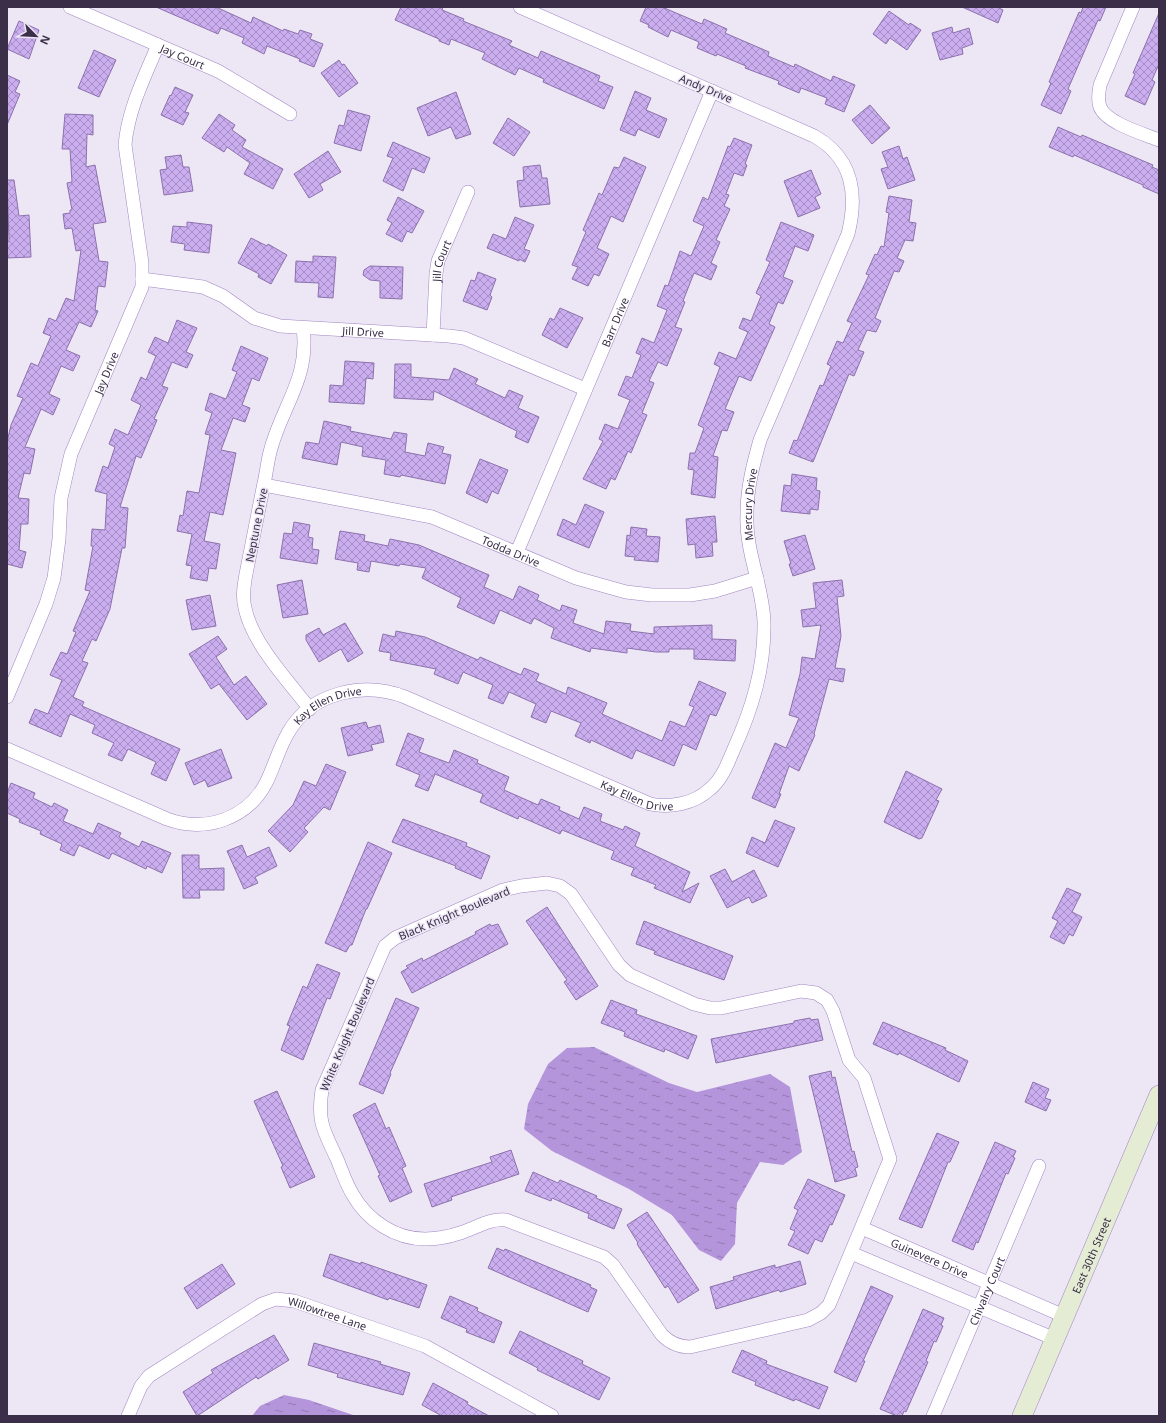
<svg xmlns="http://www.w3.org/2000/svg" width="1166" height="1423" font-family="'Noto Sans',sans-serif">
<style>
.water{fill:url(#water-ripples)}
.building{fill:url(#building-cross-hatch);stroke:#8c71ad}
.lines{fill:none;stroke-linecap:round;stroke-linejoin:round}
.street-casing{stroke:#a185c3;stroke-width:14}
.secondary-casing{stroke:#a185c3;stroke-width:20}
.street{stroke:#fff;stroke-width:13}
.secondary{stroke:#e4ecd4;stroke-width:19}
.labels{text-anchor:middle;dominant-baseline:central;stroke-width:3;stroke-linejoin:round;paint-order:stroke}
.street-label{font-size:11px;fill:#3a2e49;stroke:#ede7f5}
</style>
<defs>
<pattern id="water-ripples" width="26" height="14" patternUnits="userSpaceOnUse"><rect width="26" height="14" fill="#b494da"/><path d="M2 4q2-2 4 0t4 0M15 11q2-2 4 0t4 0" fill="none" stroke="#9379b3"/></pattern>
<pattern id="building-cross-hatch" width="8" height="8" patternUnits="userSpaceOnUse"><rect width="8" height="8" fill="#cbaeef"/><path d="M0 0l8 8M0 8l8-8" fill="none" stroke="#a68ec4"/></pattern>
</defs>
<rect width="100%" height="100%" fill="#ede7f5"/>
<!-- water -->
<path class="water" d="M594,1047L669,1083L697,1092L770,1074L790,1087L802,1152L783,1165L760,1162L737,1203L735,1244L721,1261L699,1250L672,1215L629,1189L552,1151L524,1129L528,1104L548,1064L567,1048Z
M284,1395L309,1400L356,1416H252L260,1406Z"/>
<!-- building -->
<path class="building" d="M156,7H216L251,23L253,17L283,31L284,29L298,34L300,30L312,34L310,39L323,44L314,67L299,61L300,59L267,46L264,54L242,43L244,38L221,28L218,34Z
M401,7H443L442,10L464,19L463,21L512,41L509,45L538,58L541,51L600,76L598,81L613,87L604,109L543,82L544,79L519,68L515,75L482,59L485,53L451,39L449,45L439,41V39L395,20Z
M646,7H662L702,24L704,19L727,29L725,33L769,52L768,56L794,67L795,64L831,81L833,76L855,85L844,112L825,104L827,98L801,88L799,93L778,84L779,81L745,68L746,66L717,54L716,56L697,48L699,42L671,30L668,37L648,27L649,25L640,21Z
M962,7H997L1003,10L998,23Z
M1083,7H1106L1100,21L1098,20L1068,89L1071,91L1061,114L1041,105L1051,83L1049,82L1079,12L1081,13Z
M889,11L909,25L910,23L921,30L907,50L890,38L886,44L873,34Z
M1159,13V64L1152,80L1155,82L1145,105L1125,96L1135,74L1133,73Z
M19,21L39,30L29,59L7,49Z
M952,27L953,33L969,28L973,44L962,48L963,54L940,60L932,33Z
M94,50L116,60L99,97L78,88Z
M339,60L342,65L344,64L358,83L339,97L321,73Z
M7,75L20,81L15,92L20,94L7,125Z
M175,87L193,95L185,112L189,113L183,125L161,115L170,95L171,96Z
M635,91L651,98L646,110L667,119L659,138L638,129L635,136L620,130Z
M456,92L471,134L456,139L451,127L428,136L417,108Z
M870,105L890,128L872,144L852,120Z
M348,110L370,116L361,151L334,143L339,125L344,126Z
M65,114L93,115V135L87,134L86,167L95,165L106,222L93,224L99,261L108,262L105,287L98,286L95,310L98,311L91,327L79,322L66,350L80,356L73,371L61,366L49,394L60,399L53,415L41,409L25,447L35,449L30,474L24,473L18,498L29,499L28,524H21L19,550L26,552L22,568L7,564V442L11,425L23,398L17,396L31,363L38,366L51,336L43,333L49,318L56,321L66,298L74,301L81,250L76,251L72,228L65,229L63,214L70,213V210H72L67,183L72,182L70,149H62Z
M219,114L235,125L232,130L246,140L242,147L283,169L273,189L244,174L250,163L227,147L224,152L202,138Z
M508,118L530,132L514,156L493,143Z
M1058,127L1081,137L1082,135L1153,165L1152,167L1159,170V194L1143,187V185L1074,155L1073,157L1049,147Z
M734,138L752,145L745,164L747,165L743,176L734,173L726,194L729,195L724,206L730,209L716,240L720,242L711,263L717,266L711,280L694,273L683,301L685,302L675,327L682,329L667,366L658,362L649,381L654,383L642,413L647,415L631,453L628,451L615,480L611,478L606,489L583,479L603,441L599,439L605,424L618,429L630,400L618,395L626,376L632,378L641,355L636,353L642,338L654,343L667,310L657,306L665,285L668,286L680,251L691,256L704,226L693,221L703,197L708,200L728,146L730,147Z
M393,142L430,158L424,173L412,168L403,191L383,181L393,158L387,156Z
M899,146L903,159L907,157L915,180L888,189L881,169L888,167L882,152Z
M328,151L341,172L320,184L323,190L309,198L294,174Z
M181,155L183,167H189L193,191L164,195L160,170L167,169L165,157Z
M624,157L646,167L623,222L611,216L597,248L609,254L599,276L594,274L588,286L572,279L578,267L572,265L586,232L583,230L599,193L602,195L614,167L619,168Z
M540,165L542,178H547L550,204L520,207L517,181L524,180L523,167Z
M811,170L821,194L815,197L820,208L798,217L784,181Z
M7,180H14L19,216L29,215L31,257L7,258V242L9,241Z
M889,196L912,200L909,222L916,223L913,241L905,240L897,258L904,261L899,272L894,271L875,318L881,321L876,332L867,330L858,350L864,352L854,376L849,374L813,462L789,453L794,440L797,441L820,385L823,386L831,366L827,364L837,341L843,343L852,323L847,321L869,275L866,274L875,254L877,255L881,246L884,247L889,213L886,212Z
M398,197L424,211L412,233L407,231L402,242L386,234L392,223L387,220Z
M515,217L534,225L524,249L530,251L525,262L519,259V261L487,248L493,234L506,239Z
M187,222L212,225L209,253L184,250L185,244L171,242L173,226L187,227Z
M781,222L814,235L808,251L795,246L783,277L793,281L783,304L778,302L769,324L775,327L751,381L739,376L725,409L734,412L727,431L722,430L713,456L718,457L715,498L691,494L694,470L688,469L690,453H695L704,428L698,425L720,367L714,364L719,352L736,359L748,332L739,328L743,318L751,321L761,296L756,293L770,262L766,260Z
M251,238L267,246L268,244L287,255L271,284L258,277L259,274L238,263Z
M313,256L336,257L333,298L318,297L319,283L295,282L296,261L313,262Z
M370,266L403,267L402,299L380,298V281L370,280L363,275L364,270Z
M478,272L496,279L490,295L492,297L487,310L463,301L471,280L475,281Z
M560,308L583,318L567,348L542,335L550,318L554,320Z
M177,320L197,328L186,352L193,355L187,368L172,362L162,386L168,388L154,419L157,420L141,458L136,456L120,507L128,508L125,548H122L110,609L96,641L92,639L82,661L88,663L73,697L84,702L82,706L180,749L166,781L151,774L156,762L128,749L122,761L108,755L114,743L92,733L95,725L70,714L61,737L29,723L35,709L48,714L62,680L50,675L61,652L67,654L76,632L73,631L90,591L85,590L93,546H91L92,529L105,530L107,494L95,491L103,466L108,468L115,447L109,444L115,429L128,435L141,405L131,400L141,377L146,380L156,356L148,352L155,337L168,343Z
M241,346L268,358L259,381L252,378L242,405L250,408L245,422L233,418L221,450L236,453L223,515L210,512L204,541L220,544L216,569L209,568L207,581L190,578L192,566L186,565L192,534L177,531L180,515L183,516L187,491L199,493L210,435L205,434L212,413L205,410L210,393L226,399L237,372L232,370Z
M345,361L374,363L373,379L366,378L364,404L329,402L330,385L343,386Z
M395,364H411V377L449,380L454,368L478,379L475,384L505,398L509,390L523,396L518,408L539,417L528,443L515,437L517,431L434,391L433,400L394,398Z
M324,421L351,427L350,431L391,439L394,432L407,434L405,452L425,456L428,443L444,447L442,453L451,455L445,484L401,475L400,477L384,474L386,460L362,456L363,447L341,442L337,465L302,458L306,442L319,444Z
M480,459L508,470L498,494L492,491L487,503L466,493Z
M792,474L817,478L816,490L820,491L818,510L810,509V514L781,511L784,485L791,486Z
M585,504L604,512L589,548L557,535L563,519L576,525Z
M715,516L717,542H712L713,556L696,558L695,544L688,545L686,519Z
M294,522L310,525L308,537L313,538L312,549L319,550L317,564L280,558L284,533L292,534Z
M631,527L647,529L646,536L660,537L658,562L634,560L635,557L625,556L627,535L630,536Z
M340,531L365,535L364,541L388,546L390,539L419,545L489,575L484,587L513,600L519,586L539,595L537,600L560,611L562,605L577,610L573,623L604,634L606,621L631,624L630,631L654,634V627L712,625V639L736,640L735,661L694,659V649H669V652H656L627,648V653L591,648L590,652L551,638L554,628L534,618L531,624L500,610L494,624L457,607L461,598L422,578L426,568L400,564L399,566L371,561L369,572L357,570L358,563L335,559Z
M805,535L815,569L793,576L789,564H791L784,541Z
M302,580L308,614L283,618L277,585Z
M842,580L844,596L837,597L841,636L835,668L845,669L843,682L829,679L814,734L815,735L799,771L789,766L779,794H781L775,808L752,798L775,743L786,748L799,718L789,715L800,674L802,657L815,659L821,625L803,627L801,610L816,608L813,583Z
M210,595L216,626L192,630L186,600Z
M345,623L363,653L348,662L341,649L319,662L306,640V635L319,628L323,635Z
M396,631L425,637L478,660L480,657L521,675L524,668L539,674L536,681L566,694L568,687L607,703L602,714L662,741L670,721L685,727L694,707L689,705L699,681L726,693L716,716L710,714L696,750L683,744L674,766L636,750L632,759L591,740L590,743L575,736L581,723L551,711L546,723L531,717L536,704L509,692L503,704L488,698L493,685L463,672L458,684L434,674L436,669L390,660L391,653L379,651L383,634L395,637Z
M218,636L227,649L216,657L234,685L246,676L267,704L247,720L219,684L211,689L189,654Z
M366,722L368,728L380,725L384,742L371,745L373,750L348,756L341,728Z
M408,733L424,739L419,752L449,763L454,750L478,760L477,763L509,777L504,790L538,805L541,799L560,807L559,810L579,819L584,807L602,814L600,821L623,830L625,826L640,833L635,846L690,872L682,892L699,883L690,903L654,888L656,885L631,875L634,868L611,859L614,851L562,830L560,834L519,816L518,819L480,802L483,794L435,774L428,791L415,786L420,775L396,765Z
M221,749L232,778L208,787L205,780L194,785L185,763Z
M326,764L346,772L330,810L324,807L304,828L308,832L290,852L268,831L293,805L304,781L316,786Z
M906,771L942,789L936,800L939,801L922,838L919,839L884,822Z
M11,783L35,793L33,798L52,807L54,803L68,810L63,821L93,834L98,823L121,833L119,837L139,847L142,841L171,853L162,873L147,866L146,869L112,853L109,859L79,845L74,856L60,850L62,844L40,834L41,831L19,822L20,819L7,813V793Z
M403,819L467,843L466,846L490,856L481,879L455,868L456,866L392,842Z
M775,820L795,828L778,867L746,853L752,837L765,843Z
M368,842L392,853L367,909H366L352,945H350L346,952L325,943Z
M242,845L247,857L269,847L277,866L255,877L258,883L244,889L227,851Z
M182,855H199V869L224,868V890H199L200,898H183Z
M725,869L732,882L754,870L767,896L752,903L749,897L727,908L710,876Z
M1067,888L1081,894L1072,912L1082,917L1073,936L1069,934L1064,944L1050,937L1058,921L1052,918Z
M547,907L598,986L576,1000L564,982L567,980L526,921Z
M644,921L733,956L724,980L654,954L655,951L636,944Z
M490,924L491,926L498,924L508,944L412,993L401,972L408,968L406,966L422,958L423,961L476,934L475,932Z
M317,964L340,973L330,999L327,998L303,1060L281,1050L290,1026L287,1025L303,986L307,988Z
M396,998L419,1008L390,1073L391,1074L383,1094L359,1084Z
M611,1000L637,1010L636,1014L697,1036L688,1059L665,1049L664,1052L624,1036L625,1032L601,1023Z
M810,1018L811,1020L818,1019L823,1040L716,1063L711,1039L794,1023V1021Z
M883,1022L946,1048L945,1050L968,1061L959,1082L899,1053L898,1055L873,1044Z
M831,1071L832,1078L835,1077L852,1152L854,1151L858,1167L855,1168L857,1176L835,1182L809,1076Z
M1033,1082L1049,1089L1045,1098L1051,1100L1046,1111L1025,1102Z
M277,1091L315,1177L290,1188L281,1167L283,1166L254,1101Z
M375,1103L386,1129L389,1127L406,1166L402,1168L412,1192L390,1202L378,1176L380,1175L353,1115Z
M937,1133L959,1142L950,1162H948L922,1228L899,1219Z
M995,1142L1016,1151L1013,1157L1015,1158L1008,1174L1006,1173L978,1243L976,1242L973,1250L952,1241Z
M511,1150L519,1174L451,1197L452,1200L432,1207L424,1184L492,1162L490,1157Z
M533,1172L558,1183L560,1180L597,1196L596,1198L622,1209L614,1229L588,1218L589,1214L552,1198L551,1201L525,1191Z
M808,1179L845,1195L832,1225L830,1224L822,1242L815,1239L808,1254L788,1245L795,1231L790,1229L798,1210L794,1208Z
M647,1212L699,1290L678,1303L668,1286L665,1288L637,1244L638,1243L627,1225Z
M497,1248L504,1251L505,1249L591,1285L590,1287L597,1290L588,1312L488,1268Z
M330,1254L361,1264V1262L427,1285L419,1308L389,1298L388,1300L323,1276Z
M800,1261L806,1284L780,1292L779,1290L716,1309L710,1287L734,1280L733,1277L775,1265V1268Z
M222,1264L235,1284L197,1309L184,1288Z
M871,1286L893,1296L863,1361H865L856,1382L834,1372Z
M450,1296L478,1308L477,1311L502,1322L494,1343L466,1332L467,1329L441,1318Z
M923,1309L944,1318L941,1325L943,1326L936,1342L934,1341L926,1361L928,1362L906,1412L904,1411L902,1416H897L880,1409Z
M520,1331L583,1361L582,1364L610,1378L599,1400L537,1370L538,1368L509,1353Z
M274,1335L289,1360L258,1379L256,1377L197,1416L183,1392L213,1373L211,1370Z
M314,1343L381,1362L380,1364L410,1373L403,1395L337,1377L338,1374L308,1365Z
M742,1350L767,1361L766,1364L828,1387L819,1409L795,1399L794,1401L755,1385L756,1382L732,1372Z
M433,1383L468,1402L467,1404L489,1416H442L422,1405Z"/>
<g class="lines">
<!-- street casing -->
<g class="street-casing">
<g id="street">
<path id="s1" d="M70,7L218,71L290,114"/>
<path d="M1133,7L1100,85C1099,93 1097,99 1100,107C1106,123 1144,134 1159,140"/>
<path id="s2" d="M142,279L203,287L223,296L254,318L280,326L449,336L464,338L585,389"/>
<path d="M303,328C310,379 281,407 270,452C267,464 266,476 263,488C257,517 252,545 246,574C244,585 242,597 245,608C252,643 288,681 310,709"/>
<path id="s3" d="M433,335L436,274L438,261L468,192"/>
<path id="s4" d="M264,485L432,517L576,578L626,592L652,595H690L715,591L757,578"/>
<path id="s5" d="M517,552L712,91"/>
<path id="s6" d="M7,697L46,604L54,578L59,539L61,498L71,454L142,287V263L125,145C128,110 144,78 158,45"/>
<path id="s7" d="M7,749L167,819C205,833 247,819 266,783C274,767 279,748 288,733C311,692 364,681 405,697L650,804C670,808 694,804 710,789C722,779 727,765 733,751C752,709 765,668 764,622C763,586 745,551 747,514C747,488 753,465 760,440L848,234C858,194 853,158 814,136L520,7"/>
<path d="M547,883L560,886L571,894L619,965L630,975L694,1004L710,1008H721L801,991L816,993L827,1000L833,1011L849,1060L864,1078L890,1159L829,1305L821,1313L808,1320L690,1347C679,1347 670,1343 662,1335L613,1265L604,1257L506,1220C490,1218 476,1228 460,1233C448,1237 437,1239 425,1239C395,1239 367,1220 353,1195C346,1184 342,1171 337,1159C324,1131 317,1122 322,1090L385,946L395,938L503,890L521,886Z"/>
<path id="s8" d="M862,1228L1064,1316"/>
<path d="M851,1253L1055,1339"/>
<path id="s9" d="M128,1416L141,1386L149,1376L262,1304L276,1299L294,1301L425,1346L552,1416"/>
<path id="s10" d="M933,1416L1039,1166"/>
</g>
</g>
<!-- secondary casing -->
<g class="secondary-casing">
<g id="secondary">
<path id="s11" d="M1022,1416L1159,1095"/>
</g>
</g>
<!-- street -->
<use href="#street" class="street"/>
<!-- secondary -->
<use href="#secondary" class="secondary"/>
</g>
<g class="labels">
<!-- street labels -->
<g class="street-label">
<text stroke="none"><textPath href="#s1" startOffset="123">Jay Court</textPath></text>
<text transform="translate(706 88) rotate(23)">Andy Drive</text>
<text stroke="none"><textPath href="#s3" startOffset="75">Jill Court</textPath></text>
<text stroke="none"><textPath href="#s5" startOffset="250">Barr Drive</textPath></text>
<text stroke="none"><textPath href="#s2" startOffset="232">Jill Drive</textPath></text>
<text stroke="none"><textPath href="#s6" startOffset="342">Jay Drive</textPath></text>
<text stroke="none"><textPath href="#s7" startOffset="1107">Mercury Drive</textPath></text>
<text transform="translate(256 525) rotate(-79)">Neptune Drive</text>
<text stroke="none"><textPath href="#s4" startOffset="257">Todda Drive</textPath></text>
<text stroke="none"><textPath href="#s7" startOffset="395">Kay Ellen Drive</textPath></text>
<text stroke="none"><textPath href="#s7" startOffset="730">Kay Ellen Drive</textPath></text>
<text transform="translate(454 913) rotate(-23)">Black Knight Boulevard</text>
<text transform="translate(347 1034) rotate(-67)">White Knight Boulevard</text>
<text stroke="none"><textPath href="#s11" startOffset="175">East 30th Street</textPath></text>
<text stroke="none"><textPath href="#s8" startOffset="74">Guinevere Drive</textPath></text>
<text stroke="none"><textPath href="#s10" startOffset="136">Chivalry Court</textPath></text>
<text stroke="none"><textPath href="#s9" startOffset="248">Willowtree Lane</textPath></text>
</g>
</g>
<!-- border -->
<rect width="1166" height="1423" fill="none" stroke="#3a2e49" stroke-width="16"/>
<!-- north arrow -->
<g transform="translate(36 36) rotate(114)" stroke="#ede7f5" stroke-width="3" paint-order="stroke">
<path d="M0-3L7 15L0 10L-7 15Z" fill="#3a2e49"/>
<text y="-6" font-size="11" font-weight="bold" text-anchor="middle" fill="#3a2e49">N</text>
</g>
</svg>
